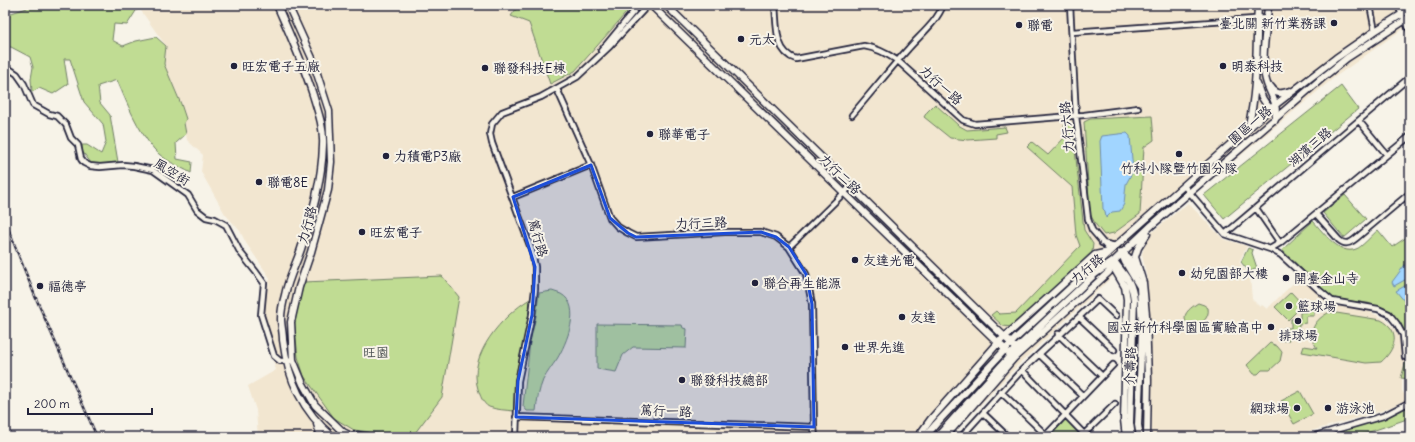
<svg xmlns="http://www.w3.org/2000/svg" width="1415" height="442" font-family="Delius,'LXGW WenKai TC',sans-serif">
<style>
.built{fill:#f2e6d0}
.green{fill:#c0dc93;stroke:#717f67}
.water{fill:#a1d5ff;stroke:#6e8db1}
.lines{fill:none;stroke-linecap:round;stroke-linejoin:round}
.minor-casing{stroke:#22223b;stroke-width:8}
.tertiary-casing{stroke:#22223b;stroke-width:9}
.minor{stroke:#f7f3e8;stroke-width:4.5}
.tertiary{stroke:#f7f3e8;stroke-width:6}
.rail-casing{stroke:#22223b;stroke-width:2.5}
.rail{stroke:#f7f3e8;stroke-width:1;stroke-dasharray:3;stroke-linecap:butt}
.marked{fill:#1d4ed8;fill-opacity:0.2;stroke:#1d4ed8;stroke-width:3;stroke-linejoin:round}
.poi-dot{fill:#22223b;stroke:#f7f3e8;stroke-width:1.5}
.labels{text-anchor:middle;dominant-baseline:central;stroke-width:4;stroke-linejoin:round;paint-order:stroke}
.poi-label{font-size:13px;fill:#22223b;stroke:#f7f3e8;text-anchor:start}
.street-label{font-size:13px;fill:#22223b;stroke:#f7f3e8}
.park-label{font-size:13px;fill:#4a5051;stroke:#f7f3e8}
</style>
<rect width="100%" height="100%" fill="#f7f3e8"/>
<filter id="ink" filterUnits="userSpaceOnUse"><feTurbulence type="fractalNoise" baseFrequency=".025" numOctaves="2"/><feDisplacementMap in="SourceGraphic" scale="8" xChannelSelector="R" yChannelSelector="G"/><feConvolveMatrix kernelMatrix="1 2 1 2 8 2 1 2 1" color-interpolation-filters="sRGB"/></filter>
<g filter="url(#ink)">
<!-- built -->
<path class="built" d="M137,5H1410V26L1400,31L1335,77L1156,226L1109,280L1018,365L961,425L953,437H258L256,410L248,386L276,370L261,319L270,278L246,243L240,231L225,214L201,172L203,155L187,140L181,104L164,64L166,46Z
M1188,203L1223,239L1247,246L1239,262L1250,277L1252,299L1260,307L1262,305L1267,309L1331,246L1358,250L1369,265L1327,302L1366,310L1385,319L1401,336L1410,359V377L1402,379V391L1405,395L1410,397V399L1381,411L1290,437H1152L1147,279L1142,254L1145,245L1152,232Z"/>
<!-- green -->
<path class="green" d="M26,5H143L139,6L127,25L114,24L112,40L123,46L136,41L156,37L166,46L164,64L181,104L186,119L184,123L186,134L176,143L177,159L192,162L191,173C179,166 163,160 154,149C137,129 127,103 117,80L98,86L100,103L110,115L118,162L94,167L82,151V145H87L101,154L106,142L103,124L84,102L70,59H64L68,84L53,94L39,88L32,92L31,79L33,67L30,57L11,47H5V15L27,8Z
M519,5H633L575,71L550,84L529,23L511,16Z
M1341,86L1358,109L1224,219L1204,195Z
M935,104L958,125L967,130L1005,127L1007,132L996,134V138L968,140L950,138L924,117L927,112Z
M1152,116L1154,140L1144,147L1140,214L1114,233L1104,235L1096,225L1090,214L1084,122L1090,119Z
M1072,123L1084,230L1093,244L1092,252L1011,327L1003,326L991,315L996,311L999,314L1016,313L1080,246L1076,235L1072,187L1027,147L1032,142L1048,155L1066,136L1064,125Z
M1345,195L1366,219L1344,238L1323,213Z
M1313,221C1323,232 1340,256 1356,249C1361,248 1373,234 1378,230L1392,247L1410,235V379L1401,378L1407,357L1404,331L1387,311L1368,303L1342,300L1331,297L1282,250Z
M1248,248L1253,250L1252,253L1257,268L1249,272L1241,262Z
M442,276L459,297L442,397L412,437L354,430L334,418L322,401L304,376L298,357L294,321L304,282Z
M552,291C555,292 558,293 561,294C583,306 566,344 557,359C552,366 547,373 543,380C539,390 537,400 536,411H527L523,406L530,342L536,316L539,293Z
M1291,292L1303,305L1288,320L1275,307Z
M530,299L528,321L515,379L514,411C506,410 497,410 489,407C483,404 480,395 478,389C467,355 503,315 530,299Z
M1198,303L1204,305L1208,308C1210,318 1201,325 1191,328C1179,317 1187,310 1198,303Z
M1306,305H1314V316H1306V323L1299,324L1298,334H1289V340L1283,341V328H1291V319H1300V312H1306Z
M1330,312L1381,320C1402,331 1395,350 1381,362L1366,363L1302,352L1304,346L1317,348C1306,332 1315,319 1330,312Z
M597,324L682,325L683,328L687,329L686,348L633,347L623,355L616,372L597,369Z
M1270,343L1277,346L1282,352L1280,361L1270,370H1262L1258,374H1254L1247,365Z
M1300,391L1313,414L1294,424L1281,401Z
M1410,404V427L1407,419L1355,437H1316L1382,417Z
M1066,419L1082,435L1080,437H1050Z"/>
<!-- water -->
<path class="water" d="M1127,133L1130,136L1133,171L1126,184L1124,204L1120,211L1112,212L1106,218L1105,211L1103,209L1100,141L1102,136Z
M1410,258V277L1394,286L1392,282Z
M1410,283V308L1396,291Z"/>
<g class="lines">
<!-- minor casing -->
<g class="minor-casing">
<path id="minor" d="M775,5C777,24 774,52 796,59L864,46C876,48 888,54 898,61L963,120L975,124L1084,115L1138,108
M1070,5L1076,116L1088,219L1092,230L1110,251
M1370,5L1375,31
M1399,8L1410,31
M1072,32L1268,18
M601,51L639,5
M5,66L17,74L24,84L33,105L49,114L57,116L66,125L71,138L78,145L81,159L84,163L90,166L100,167L123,165L134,166L153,170L188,195L197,210L206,217L215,219L226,225L240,252L256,272L264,283L261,315L274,356L280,361H290
M557,89L591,165L610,218L618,227L628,233L636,237L725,232H761L776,237L789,247L806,274L812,304L814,427L815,437
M852,115C871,93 889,70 908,49C920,35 937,22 943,5
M1359,121L1387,155
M1184,186L1225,234L1270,249L1281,255L1319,290L1332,301L1378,309L1389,314L1397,324L1403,335L1405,357
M513,197L591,165
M1256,208L1280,243
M1316,214L1339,240C1347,247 1353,241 1360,235L1410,193
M1225,234L1410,77
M1102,243L1116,246
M789,247L851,186
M1270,249L1280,243L1410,136
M1058,334L1102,376
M1114,350L1079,317L1098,299L1116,316
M1039,354L1083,396
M1022,370L1084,434
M1001,392L1048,437
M983,413L1008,437
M516,417L814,427
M966,431L972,437
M1046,435L1113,365
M516,437L518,381L532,315L535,289V267L532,251L492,143L490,134L492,124L502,112L541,97L577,77L610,46L648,5
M961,437L1022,370L1079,317
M1081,437L1115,404
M1311,437L1383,416L1410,402"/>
</g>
<!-- tertiary casing -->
<g class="tertiary-casing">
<path id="tertiary" d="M277,5C290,35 303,63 313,95C318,111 324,128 323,145C322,181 312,215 301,249C296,264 288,279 285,295C283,302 281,311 281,319C281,325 283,333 283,340C288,379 302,411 333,437
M288,5L312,58L329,111L331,162L328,190L311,252L299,287L291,322L293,360L303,384L315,405L343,432L353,437
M651,5L1014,358
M666,5L1020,352
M1268,5C1267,28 1261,53 1265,76C1268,94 1279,99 1275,120
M1257,84C1259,92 1265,107 1274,110
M1271,87C1276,95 1281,94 1290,91
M1248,129C1258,88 1256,46 1258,5
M1147,234L1138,248L1135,257L1143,283L1146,315L1148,380L1147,437
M1121,252L1125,262L1140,287L1142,330L1138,425L1140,437
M1123,253L1128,257L1138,274
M1114,261C1125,276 1132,281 1134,300L1130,423L1132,437
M1114,262L1115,270L1125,287L1127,299L1124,420L1126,437
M317,424L321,437
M350,436L357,435L367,437
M918,437L931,419L998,343L1095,255L1109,252
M925,437L936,424L1015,339L1110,251L1270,109L1336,58L1375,31L1410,9
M937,437L1017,348L1095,274L1114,261L1152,225L1321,79L1347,58L1410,17
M945,437L1014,358L1109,272L1113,262"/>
</g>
<!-- minor -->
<use href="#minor" class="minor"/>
<!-- tertiary -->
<use href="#tertiary" class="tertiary"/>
<!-- rail casing -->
<g class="rail-casing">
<path id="rail" d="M5,221L35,296L97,437"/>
</g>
<!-- rail -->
<use href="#rail" class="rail"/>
</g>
</g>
<!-- marked area -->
<path class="marked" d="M591,165L610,218L628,233L636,237L761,232L776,237L789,247L806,274L812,304L814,427L516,417L518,381L532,315L535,267L513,197Z"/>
<!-- markers -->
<g class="poi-dot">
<circle cx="1334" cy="23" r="4"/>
<circle cx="1019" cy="25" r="4"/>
<circle cx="741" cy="39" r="4"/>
<circle cx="234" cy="66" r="4"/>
<circle cx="1223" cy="66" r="4"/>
<circle cx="485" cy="68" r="4"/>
<circle cx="650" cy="134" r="4"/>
<circle cx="1179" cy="154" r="4"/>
<circle cx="386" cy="156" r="4"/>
<circle cx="259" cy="182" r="4"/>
<circle cx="362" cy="232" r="4"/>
<circle cx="855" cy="260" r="4"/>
<circle cx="1182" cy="273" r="4"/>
<circle cx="1286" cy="278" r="4"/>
<circle cx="755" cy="283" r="4"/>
<circle cx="40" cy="286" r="4"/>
<circle cx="1289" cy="306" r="4"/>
<circle cx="902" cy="317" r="4"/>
<circle cx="1298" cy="321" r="4"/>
<circle cx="1271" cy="327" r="4"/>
<circle cx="845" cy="347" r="4"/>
<circle cx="682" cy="380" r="4"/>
<circle cx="1297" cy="408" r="4"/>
<circle cx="1328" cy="408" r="4"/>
</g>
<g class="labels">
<!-- poi labels -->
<g class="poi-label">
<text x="1326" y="23" text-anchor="end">臺北關 新竹業務課</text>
<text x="1027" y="25">聯電</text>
<text x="749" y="39">元太</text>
<text x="242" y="66">旺宏電子五廠</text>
<text x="1231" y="66">明泰科技</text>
<text x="493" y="68">聯發科技E棟</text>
<text x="658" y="134">聯華電子</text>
<text x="394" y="156">力積電P3廠</text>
<text x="1179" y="168" text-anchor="middle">竹科小隊暨竹園分隊</text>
<text x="267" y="182">聯電8E</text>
<text x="370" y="232">旺宏電子</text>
<text x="863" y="260">友達光電</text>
<text x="1190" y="273">幼兒園部大樓</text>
<text x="1294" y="278">開臺金山寺</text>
<text x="763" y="283">聯合再生能源</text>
<text x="48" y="286">福德亭</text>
<text x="1297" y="306">籃球場</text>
<text x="910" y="317">友達</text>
<text x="1263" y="327" text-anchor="end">國立新竹科學園區實驗高中</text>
<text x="1298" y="335" text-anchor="middle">排球場</text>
<text x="853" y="347">世界先進</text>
<text x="690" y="380">聯發科技總部</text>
<text x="1289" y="408" text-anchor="end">網球場</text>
<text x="1336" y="408">游泳池</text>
</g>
<!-- street labels -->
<g class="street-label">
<text transform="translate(941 85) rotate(42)">力行一路</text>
<text transform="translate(1250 125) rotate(-40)">園區一路</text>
<text transform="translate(1067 127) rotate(-95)">力行六路</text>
<text transform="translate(1310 147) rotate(-40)">湖濱三路</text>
<text transform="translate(172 172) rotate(31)">風空街</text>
<text transform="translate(840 174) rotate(44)">力行二路</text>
<text transform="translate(701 223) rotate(-2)">力行三路</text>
<text transform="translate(307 225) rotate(-75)">力行路</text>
<text transform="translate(538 238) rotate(74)">篤行路</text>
<text transform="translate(1087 269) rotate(-40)">力行路</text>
<text transform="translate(1130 366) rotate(-88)">介壽路</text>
<text transform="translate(666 411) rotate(2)">篤行一路</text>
</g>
<!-- park labels -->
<g class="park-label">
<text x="376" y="352">旺園</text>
</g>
</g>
<!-- margin -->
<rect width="1415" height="442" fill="none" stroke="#f7f3e8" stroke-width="20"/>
<rect x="10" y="10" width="1395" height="422" fill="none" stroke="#22223b" stroke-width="1.5" filter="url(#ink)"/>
<!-- scale -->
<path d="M28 408v6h124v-6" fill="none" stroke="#22223b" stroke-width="2"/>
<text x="34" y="408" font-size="12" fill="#22223b" stroke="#f7f3e8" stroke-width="3" paint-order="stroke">200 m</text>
</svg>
